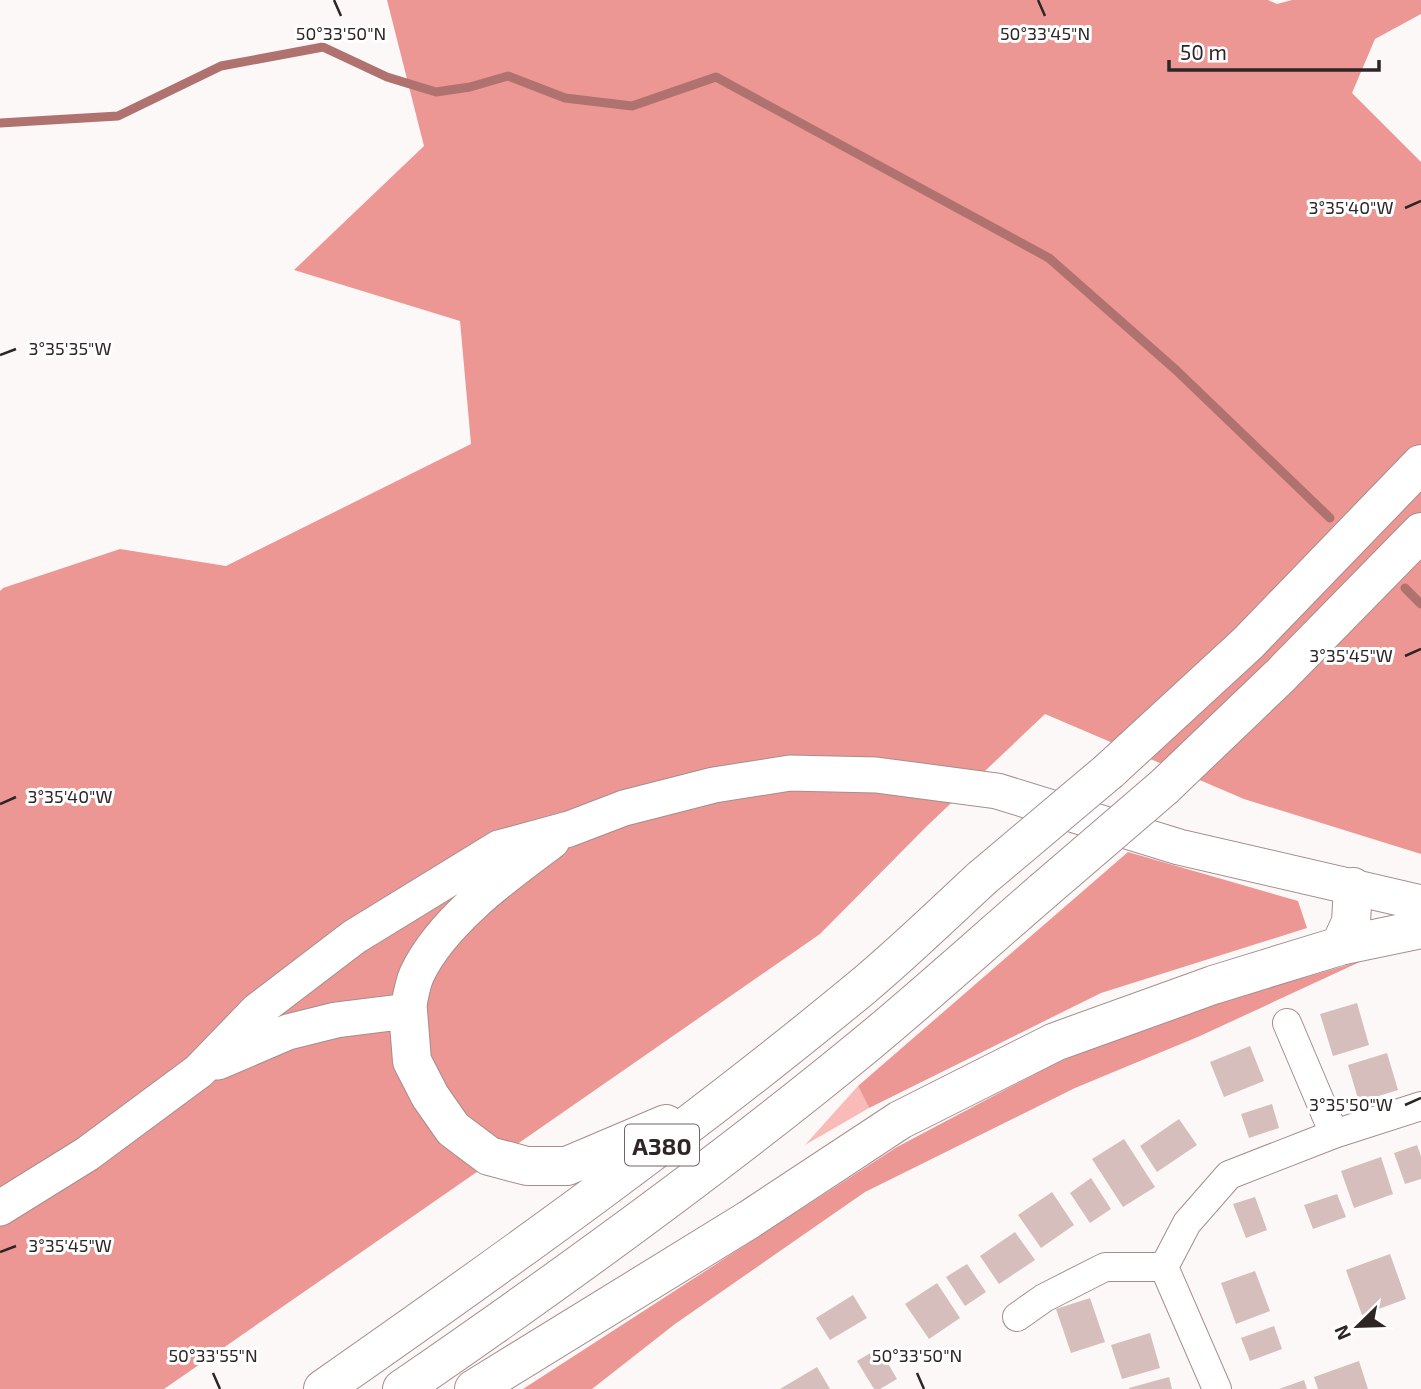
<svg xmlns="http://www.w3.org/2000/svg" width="1421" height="1389" font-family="'Exo 2',sans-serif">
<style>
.green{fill:#f8bbb7}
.forest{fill:#ec9794}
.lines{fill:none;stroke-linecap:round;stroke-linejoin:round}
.stream{stroke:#b0726f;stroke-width:9}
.building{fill:#d5bebc}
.minor-casing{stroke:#a48e8d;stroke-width:30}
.major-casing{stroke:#a48e8d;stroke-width:37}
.highway-casing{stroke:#a48e8d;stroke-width:40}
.minor{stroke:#fff;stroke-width:28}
.major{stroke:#fff;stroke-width:35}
.highway{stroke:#fff;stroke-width:38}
.highway-bridge-casing{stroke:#a48e8d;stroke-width:40;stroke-linecap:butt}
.highway-bridge{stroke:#fff;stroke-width:38}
.ticks{fill:none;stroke:#2e2625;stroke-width:2.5}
.labels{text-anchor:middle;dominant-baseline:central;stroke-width:6;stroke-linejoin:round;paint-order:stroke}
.shield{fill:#fff;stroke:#6d6766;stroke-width:2}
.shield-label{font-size:24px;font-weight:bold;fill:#2e2625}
.ticks-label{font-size:18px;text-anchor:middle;fill:#2e2625;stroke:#fff;stroke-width:6;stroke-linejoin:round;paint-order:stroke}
</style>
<rect width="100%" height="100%" fill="#fcf8f7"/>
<!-- green -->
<path class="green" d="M858,1086L869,1108L805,1145Z"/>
<!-- forest -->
<path class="forest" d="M387,0H1268L1277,4L1292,0H1421V14L1375,39L1352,93L1421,162V854L1244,799L1045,714L927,826L820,934L164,1389H0V591L3,588L120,549L226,566L471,444L460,321L294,270L424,146Z
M1128,852L1298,901L1307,928L1101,993L869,1108L858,1086Z
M1364,960L1200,1036L1075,1088L865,1192L675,1324L592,1389H523L897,1147L1058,1062L1195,1010Z"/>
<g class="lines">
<!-- stream -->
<path class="stream" d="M0,123L118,116L221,66L323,47L387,77L436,92L470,87L508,76L565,98L632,106L716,77L1049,258L1176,370L1330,518
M1405,588L1421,604"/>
</g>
<!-- building -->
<path class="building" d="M1357,1003L1369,1045L1333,1056L1320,1014Z
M1250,1046L1264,1081L1224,1097L1210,1062Z
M1387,1053L1398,1090L1359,1102L1348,1065Z
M1272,1104L1279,1128L1249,1138L1241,1114Z
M1179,1119L1197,1145L1157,1172L1140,1146Z
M1124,1139L1155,1187L1123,1207L1092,1159Z
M1417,1145L1421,1156V1179L1405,1184L1394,1153Z
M1381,1157L1393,1194L1354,1208L1341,1171Z
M1091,1178L1111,1209L1090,1223L1070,1193Z
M1052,1192L1074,1225L1041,1248L1018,1215Z
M1337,1194L1346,1217L1313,1229L1304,1205Z
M1255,1197L1267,1230L1246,1238L1233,1204Z
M1015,1232L1035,1260L999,1284L980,1256Z
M1390,1254L1406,1299L1362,1315L1346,1270Z
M967,1264L986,1292L965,1306L946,1277Z
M1255,1271L1270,1311L1236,1324L1221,1283Z
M937,1283L960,1318L929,1339L905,1304Z
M853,1295L867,1318L830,1340L816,1318Z
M1090,1298L1105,1342L1071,1353L1056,1309Z
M1274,1326L1282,1349L1250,1361L1241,1338Z
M1150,1333L1160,1368L1122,1379L1111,1345Z
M879,1348L897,1379L880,1389H874L857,1361Z
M1359,1361L1368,1389H1318L1314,1377Z
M817,1367L830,1389H780Z
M1169,1377L1172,1389H1129V1388Z
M1304,1380L1307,1389H1279Z"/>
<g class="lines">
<!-- minor casing -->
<g class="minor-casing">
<path id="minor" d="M1287,1023L1334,1134
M1164,1267L1187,1223L1229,1175L1334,1134L1421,1106
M1017,1317L1044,1298L1105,1267H1164L1217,1389"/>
</g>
<!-- major casing -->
<g class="major-casing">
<path id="major" d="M218,1062L288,1032L336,1020L408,1011C410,999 412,985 417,974C442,921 506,875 552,841
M0,1208L87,1154L199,1071L257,1011L354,937L499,848L569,829L624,808L714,785L790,773L876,775L997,791L1179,847L1421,903"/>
</g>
<!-- highway casing -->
<g class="highway-casing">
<path id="highway" d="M1109,771L1248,643L1421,464
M1164,787L1280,676L1421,532
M1340,946L1351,922L1353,887
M408,1011L412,1061L430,1096L453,1129L489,1156L527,1166H567L666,1124
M323,1389C506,1261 688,1131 861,988C903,953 942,915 982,878
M402,1389C562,1279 720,1165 870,1041C929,992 985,941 1043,891
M474,1389L750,1219L900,1120L1055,1042L1213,985L1340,946L1421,929"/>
</g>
<!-- minor -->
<use href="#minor" class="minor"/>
<!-- major -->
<use href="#major" class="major"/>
<!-- highway -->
<use href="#highway" class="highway"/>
<!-- highway-bridge casing -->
<g class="highway-bridge-casing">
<path id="highway-bridge" d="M982,878L1109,771
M1043,891L1164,787"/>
</g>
<!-- highway-bridge -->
<use href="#highway-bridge" class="highway-bridge"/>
</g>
<!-- ticks -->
<path class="ticks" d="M334,0L341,16M1038,0L1045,16M1405,208L1421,201M0,355L16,349M1405,656L1421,649M0,804L16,797M1405,1105L1421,1098M0,1252L16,1246M213,1373L220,1389M917,1373L924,1389"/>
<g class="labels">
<!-- shield labels -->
<rect class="shield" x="625" y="1124.5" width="74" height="41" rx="5"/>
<g class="shield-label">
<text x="662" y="1145">A380</text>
</g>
</g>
<g class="ticks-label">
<text x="341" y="40">50°33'50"N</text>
<text x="1045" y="40">50°33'45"N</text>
<text x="1351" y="214">3°35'40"W</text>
<text x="70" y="355">3°35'35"W</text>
<text x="1351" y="662">3°35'45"W</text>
<text x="70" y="803">3°35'40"W</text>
<text x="1351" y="1111">3°35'50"W</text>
<text x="70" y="1252">3°35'45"W</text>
<text x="213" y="1362">50°33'55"N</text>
<text x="917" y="1362">50°33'50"N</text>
</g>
<!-- north arrow -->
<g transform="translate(1358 1326) rotate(247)" stroke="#ffffff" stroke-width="5" paint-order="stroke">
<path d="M0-5L12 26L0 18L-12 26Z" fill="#2e2625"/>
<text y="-10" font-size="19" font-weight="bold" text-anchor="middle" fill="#2e2625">N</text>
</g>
<!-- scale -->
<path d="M1169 60v10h210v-10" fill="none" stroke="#2e2625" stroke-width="3.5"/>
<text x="1180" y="60" font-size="21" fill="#2e2625" stroke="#ffffff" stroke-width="5" paint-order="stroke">50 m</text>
</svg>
